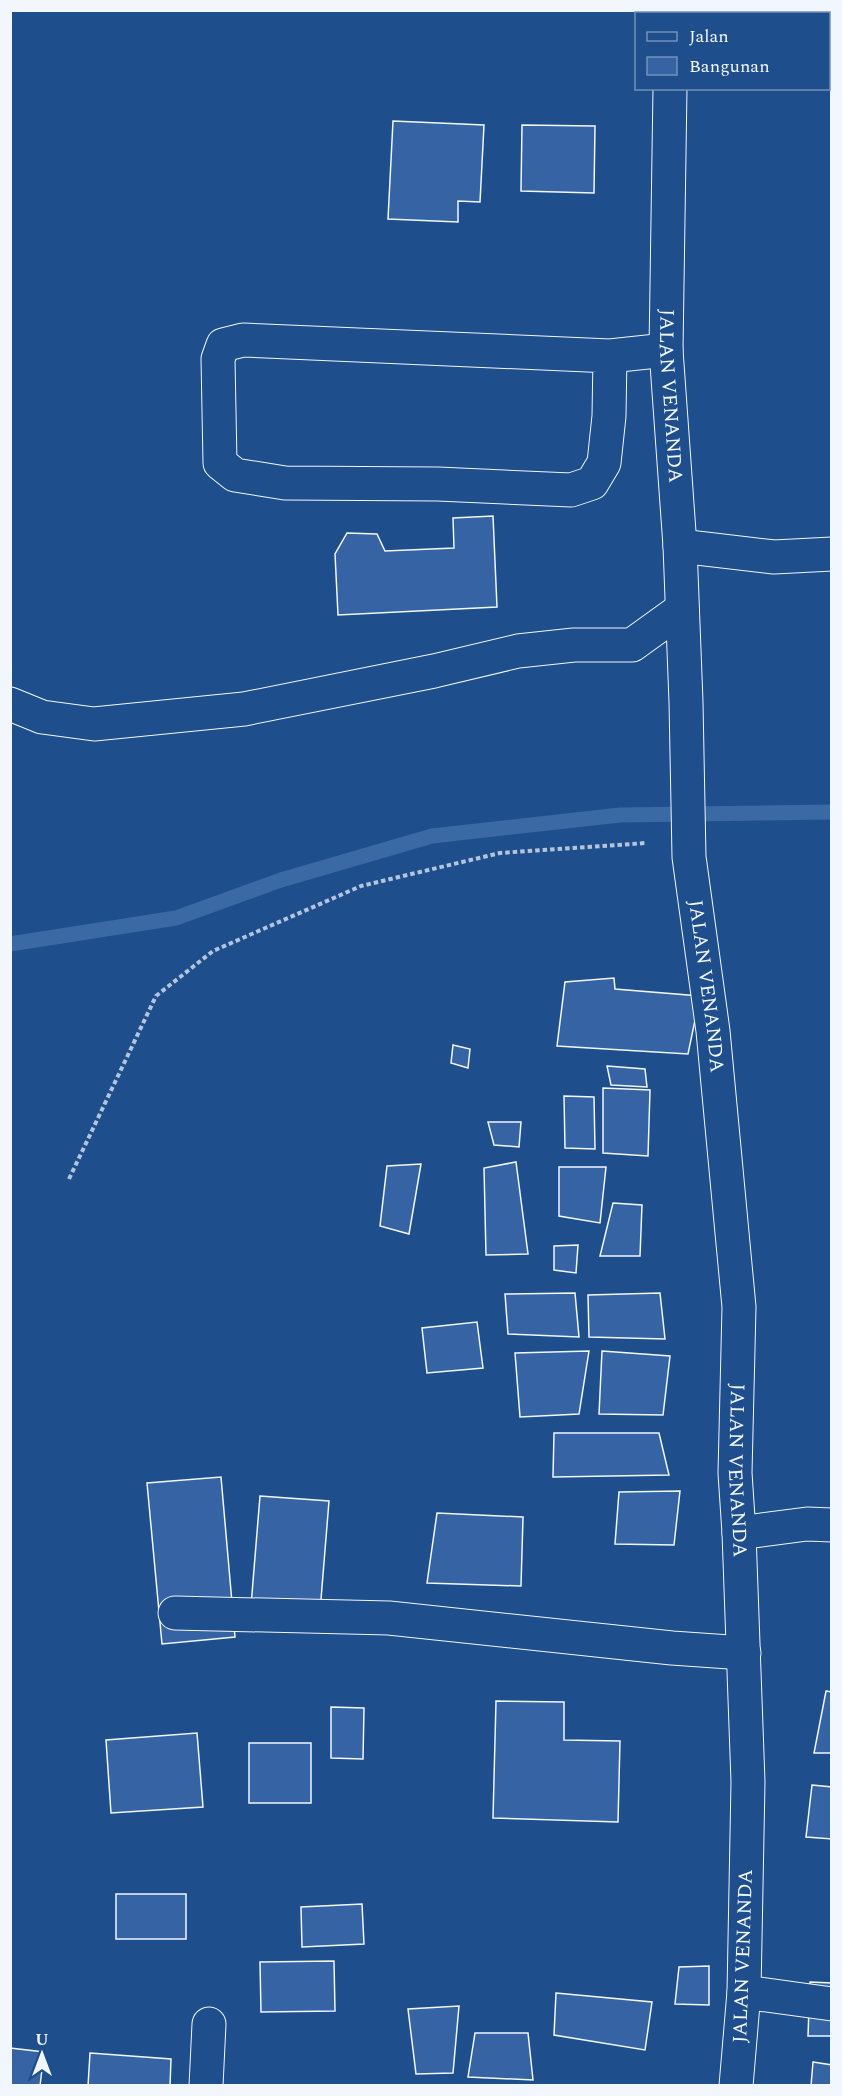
<svg xmlns="http://www.w3.org/2000/svg" width="842" height="2096" font-family="Spectral,serif">
<style>
.lines{fill:none;stroke-linecap:round;stroke-linejoin:round}
.stream{stroke:#3b69a3;stroke-width:15}
.building{fill:#3563a3;stroke:#f2f6ff;stroke-width:1.5}
.minor-casing{stroke:#f2f6ff;stroke-width:35}
.path{stroke:#b3c4dc;stroke-width:4;stroke-dasharray:4.5 3;stroke-linecap:butt}
.minor{stroke:#1f4e8c;stroke-width:33}
.labels{text-anchor:middle;dominant-baseline:central;stroke-width:4.5;stroke-linejoin:round;paint-order:stroke}
.street-label{font-size:20px;fill:#f2f6ff;stroke:#1f4e8c}
</style>
<rect width="100%" height="100%" fill="#1f4e8c"/>
<g class="lines">
<!-- stream -->
<path class="stream" d="M10,944L176,918L281,880L432,836L620,815L832,812"/>
</g>
<!-- building -->
<path class="building" d="M722,10H793V14H722Z
M832,12V61L828,60V28Z
M393,121L484,125L480,202L458,201V222L388,219Z
M522,125L595,126L594,193L521,191Z
M493,516L497,607L338,615L335,554L347,533L377,534L385,551L454,548L453,518Z
M614,978L615,989L700,996L688,1054L557,1046L565,982Z
M453,1045L470,1049L468,1068L451,1063Z
M607,1066L645,1069L647,1087L611,1085Z
M603,1088L650,1090L648,1156L603,1153Z
M564,1096L594,1097L595,1149L565,1148Z
M488,1122H521L519,1147L494,1145Z
M516,1162L528,1254L486,1255L484,1168Z
M421,1164L409,1234L380,1226L387,1166Z
M559,1167H606L600,1223L559,1216Z
M613,1203L642,1205L640,1256H600Z
M578,1245L576,1273L554,1270V1246Z
M575,1293L579,1337L508,1334L505,1294Z
M660,1293L665,1339L589,1337L588,1295Z
M477,1322L483,1368L427,1373L422,1328Z
M589,1351L579,1414L520,1417L515,1353Z
M602,1351L670,1356L663,1415L599,1414Z
M554,1433H659L669,1475L553,1477Z
M221,1477L235,1637L162,1644L147,1483Z
M680,1491L674,1545L615,1544L619,1492Z
M260,1496L329,1501L319,1624L250,1618Z
M437,1513L523,1517L521,1586L427,1583Z
M826,1691L832,1692V1753H814Z
M496,1701L564,1702V1740L620,1741L618,1822L493,1818Z
M331,1707L364,1708L363,1759L331,1758Z
M197,1733L203,1807L111,1813L106,1740Z
M249,1743H311V1803H249Z
M812,1785L832,1787V1839L806,1837Z
M116,1894H186V1939H116Z
M362,1904L364,1944L302,1947L301,1907Z
M334,1961L335,2011L261,2012L260,1962Z
M709,1966V2005L675,2004L679,1967Z
M810,1982L832,1983V2036H808Z
M556,1993L652,2002L645,2050L554,2035Z
M459,2006L453,2073L416,2074L408,2009Z
M475,2033H528L533,2080L468,2077Z
M10,2048L44,2052L40,2086H10Z
M90,2053L171,2059L170,2086H88Z
M813,2062L832,2065V2086H811Z"/>
<g class="lines">
<!-- minor casing -->
<g class="minor-casing">
<g id="minor">
<path d="M669,10V14"/>
<path id="s1" d="M670,88L666,350L680,546L686,702L689,857L713,1031L739,1307L735,1473L739,1533L748,1782L744,1992L736,2086"/>
<path d="M610,356L609,416L604,463L592,483L571,490L438,484L285,483L235,475L220,463L218,359L223,345L243,340L610,356L666,350"/>
<path d="M680,546L774,557L832,554"/>
<path d="M10,704L42,717L94,724L244,709L434,671L518,651L574,645H632L682,609"/>
<path d="M739,1533L807,1524L832,1525"/>
<path d="M175,1613L389,1618L672,1648L744,1653"/>
<path d="M744,1992L832,2004"/>
<path d="M206,2086L209,2024"/>
</g>
</g>
<!-- path -->
<path class="path" d="M69,1179L156,996L213,951L361,886L500,853L646,843"/>
<!-- minor -->
<use href="#minor" class="minor"/>
</g>
<g class="labels">
<!-- street labels -->
<g class="street-label">
<text stroke="none"><textPath href="#s1" startOffset="308">JALAN VENANDA</textPath></text>
<text stroke="none"><textPath href="#s1" startOffset="900">JALAN VENANDA</textPath></text>
<text stroke="none"><textPath href="#s1" startOffset="1386">JALAN VENANDA</textPath></text>
<text transform="translate(743 1956) rotate(-88)">JALAN VENANDA</text>
</g>
</g>
<!-- border -->
<rect width="842" height="2096" fill="none" stroke="#f2f6ff" stroke-width="24"/>
<!-- legend -->
<rect x="635" y="12" width="195" height="78" fill="#1f4e8c" stroke="#7391ba" stroke-width="1.5"/>
<rect x="647" y="32" width="30" height="9" fill="#1f4e8c" stroke="#7391ba" stroke-width="1.5"/>
<text x="689" y="42" font-size="18" fill="#f2f6ff">Jalan</text>
<rect x="647" y="57" width="30" height="18" fill="#3563a3" stroke="#7391ba" stroke-width="1.5"/>
<text x="689" y="72" font-size="18" fill="#f2f6ff">Bangunan</text>
<!-- north arrow -->
<g transform="translate(42 2054)" stroke="#1f4e8c" stroke-width="4.5" paint-order="stroke">
<path d="M0-4.5L10 22L0 15L-10 22Z" fill="#f2f6ff"/>
<text y="-9" font-size="16" font-weight="bold" text-anchor="middle" fill="#f2f6ff">U</text>
</g>
</svg>
